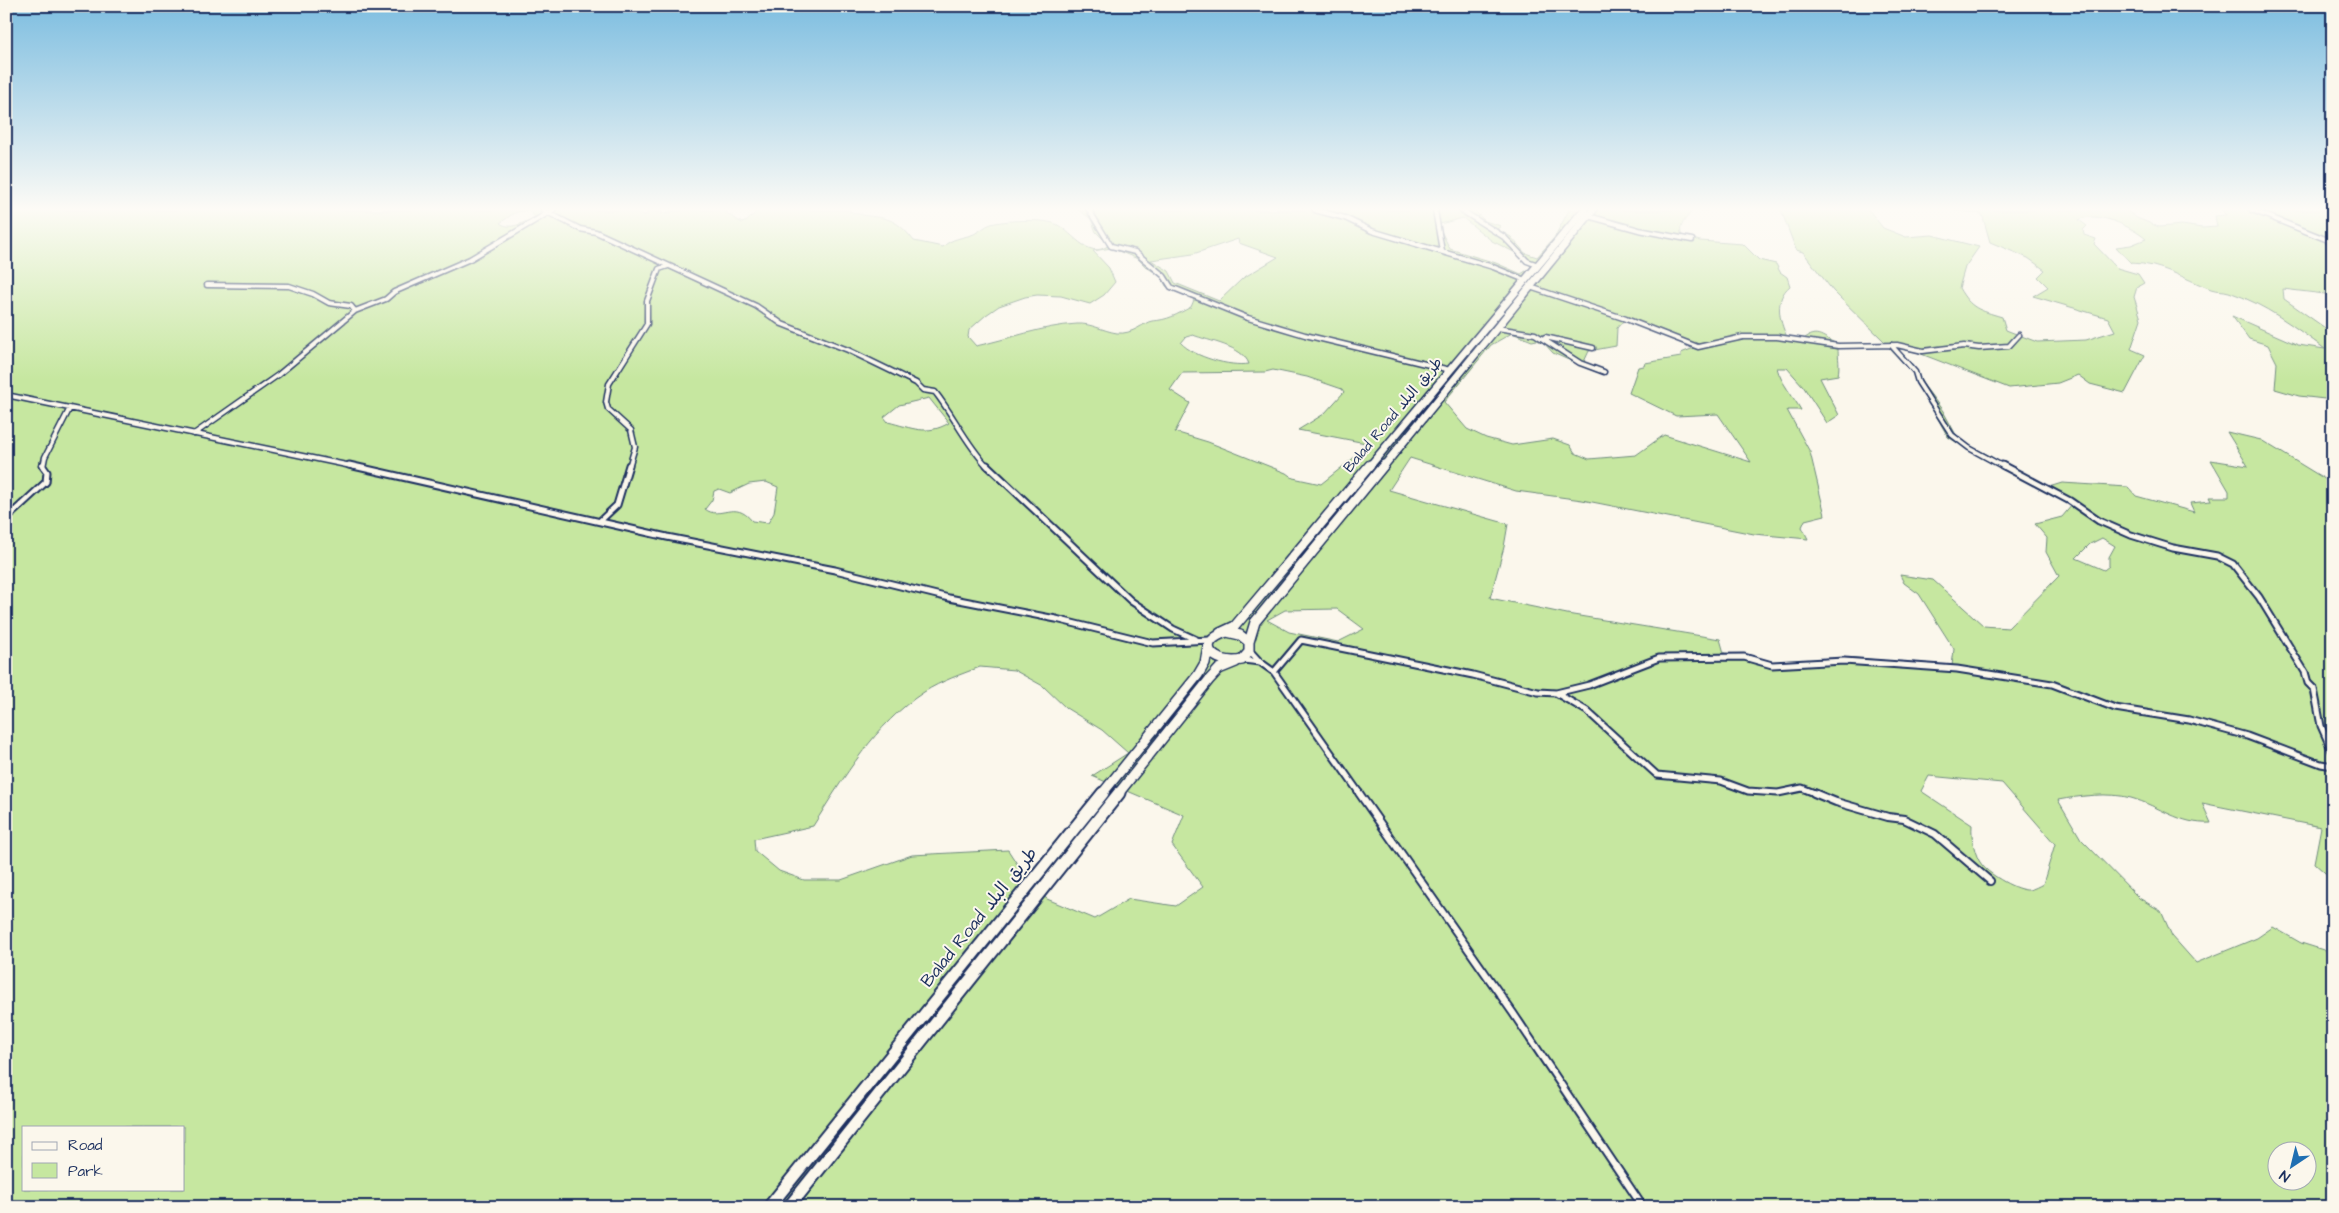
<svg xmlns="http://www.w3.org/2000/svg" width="2339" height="1213" font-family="'Architects Daughter','Playpen Sans Arabic',sans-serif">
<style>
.green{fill:#c6e7a0;stroke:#708b7f;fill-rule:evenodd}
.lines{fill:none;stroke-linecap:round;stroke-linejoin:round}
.minor-far2-casing{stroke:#1b2f5e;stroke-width:7}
.minor-far1-casing{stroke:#1b2f5e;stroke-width:9}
.minor-casing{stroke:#1b2f5e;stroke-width:10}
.trunk-far2-casing{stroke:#1b2f5e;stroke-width:10}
.trunk-far1-casing{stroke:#1b2f5e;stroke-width:12}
.trunk-casing{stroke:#1b2f5e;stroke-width:15}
.minor-far2{stroke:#fbf7ec;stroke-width:4}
.minor-far1{stroke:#fbf7ec;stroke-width:5}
.minor{stroke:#fbf7ec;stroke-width:6}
.trunk-far2{stroke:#fbf7ec;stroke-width:7}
.trunk-far1{stroke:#fbf7ec;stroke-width:9}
.trunk{stroke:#fbf7ec;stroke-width:11}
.labels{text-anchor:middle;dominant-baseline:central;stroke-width:4;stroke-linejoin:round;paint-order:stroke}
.street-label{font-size:15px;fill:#1b2f5e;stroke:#fbf7ec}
.near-street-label{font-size:18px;fill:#1b2f5e;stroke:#fbf7ec}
</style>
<rect width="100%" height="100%" fill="#fbf7ec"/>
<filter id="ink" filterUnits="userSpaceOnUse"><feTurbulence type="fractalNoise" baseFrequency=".02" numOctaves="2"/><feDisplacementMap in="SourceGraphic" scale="10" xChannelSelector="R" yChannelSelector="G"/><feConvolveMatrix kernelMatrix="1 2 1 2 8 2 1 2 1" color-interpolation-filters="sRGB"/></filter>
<g filter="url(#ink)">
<!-- green -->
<path class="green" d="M6,210H527L514,213L500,223C511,231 524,222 535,217L528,210H622L645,215L652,211L662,213L685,210H722L742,223L747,221L758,210H847C878,223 889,208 914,241L943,247C951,238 964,238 974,234C980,231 985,226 991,224C1004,220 1040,219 1053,223C1071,228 1087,262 1109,245L1096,232L1091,219L1079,210H1474L1485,221L1501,226L1497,229L1511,237L1525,253L1537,257L1554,238L1569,210H1707H1693C1687,218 1677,226 1682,236L1700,241L1743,244L1759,260L1776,264L1780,272L1787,277L1790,286C1774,299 1779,320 1787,337L1804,339C1819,326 1827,343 1840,344C1855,344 1871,344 1885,342L1833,291L1803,252L1796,250L1781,210H1869L1883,228L1906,237L1932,235L1979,247L1965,267L1959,288C1971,309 1979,310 2002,317L2006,330L2037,342L2086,340L2115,331L2108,318L2033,296L2048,287L2038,277L2045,270L2028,258L1990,242L1982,214L1954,210H2126L2137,218L2159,227L2182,225L2202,228L2217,227L2215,216L2226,215L2221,210H2333V295L2283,289L2284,299L2328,330L2333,336V400L2299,396L2275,389L2277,363L2268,345L2249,339L2232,316L2298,345L2325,349C2295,327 2265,304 2229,292C2223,290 2216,291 2211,289C2182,278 2163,264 2131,263L2116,247L2131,245L2146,239C2132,227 2097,210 2079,220L2087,226L2083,230L2084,235L2096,239L2094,244L2117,268L2138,274L2144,283L2137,287L2134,297L2141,319L2131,349L2145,355L2125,393L2090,384L2078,375L2058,383L2009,388L1916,352L1895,348L1917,371L1922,383L1943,411L1955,433L1963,442L1990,456L2002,465L2021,471L2049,487L2062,483L2128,487L2136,496L2194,512L2190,503L2211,501L2209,497H2229V491L2211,460L2248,466L2227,432L2261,440L2333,484V880L2314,863L2321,827L2202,803L2211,823C2179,825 2160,806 2131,798C2109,792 2080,796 2058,800L2081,839L2139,898L2161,911L2172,936L2196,963L2257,938L2273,927L2301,943L2333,953V1207H6ZM1463,218L1492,241L1514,252L1532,267L1521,274L1496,263L1450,249L1439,227L1440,224ZM1238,239L1239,243L1278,257L1243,278L1219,301L1175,283L1169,271L1151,260L1193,254ZM1111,248L1138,259L1146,267L1161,276L1166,286L1190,296L1194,300L1191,307C1176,315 1168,320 1152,321C1144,322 1133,335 1117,333C1103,331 1091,323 1077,324C1042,326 1009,339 976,346L968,337L969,330L986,315L999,306L1025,297L1037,295L1061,296L1090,304L1104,295L1115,282L1109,268L1093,251ZM1624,320L1694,348L1681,353V357L1645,363L1644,366L1638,367L1629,393L1676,416L1718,414L1751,462L1664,435L1636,455L1589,459L1575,453L1570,445L1553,439L1512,445L1486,438L1467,429L1444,402L1491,345L1512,333L1532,341L1537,340L1544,343L1553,353L1582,366L1589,351L1616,346L1617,328ZM1193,335C1208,341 1243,346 1249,364C1230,367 1194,357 1181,343L1186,337ZM1888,347L1912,372L1948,437L1980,457L2072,505L2062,517L2035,524L2047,538L2046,552L2059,576L2008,628L1984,626L1933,580L1900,575L1904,583L1919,594L1954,649L1952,666L1855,658L1773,663L1747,655L1724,653L1720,639L1567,614L1490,598L1504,547L1508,524L1389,490L1410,458L1516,491L1582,500L1754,534L1808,539L1802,527L1805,520L1825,515L1810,452L1787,410H1801C1793,396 1781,383 1777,368H1787L1803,386L1827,423L1839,415L1820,378L1838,375C1840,365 1838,358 1838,348ZM1273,370L1307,377L1342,389L1344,392L1324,414L1298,430L1371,444L1321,484L1293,478L1286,473L1208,442L1175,432L1190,403L1170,390L1182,373L1265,372ZM929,398L949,423C927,436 912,428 888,422L884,417L899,405ZM766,482L778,487L774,513L768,523L752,521C735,499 720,521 705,509L712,500L714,491L719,489L730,493L749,484ZM2102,538L2115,546L2109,557V566L2104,570L2076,558L2090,544ZM1337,609L1364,629L1338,642L1289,632L1267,620L1285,610ZM980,667L1014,670L1043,686L1066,708L1102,730L1128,753L1092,776L1184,815L1172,845L1203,887L1176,906L1129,899L1095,919L1047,899L1030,884L1008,850L912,855L841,880H804L779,871L755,851L754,839L813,826C844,777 875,724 924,692C941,681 962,674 980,667ZM1929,776L2002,783L2055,844L2043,884C2039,886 2034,889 2029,890C2017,891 1990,875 1982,865C1974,855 1971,837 1972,825L1921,791ZM24,1127H184V1189H24ZM2276,1150H2306V1180H2276Z"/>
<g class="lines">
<!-- minor-far2 casing -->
<g class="minor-far2-casing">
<path id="minor-far2" d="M543,210L580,229L596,232L756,306L782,324L848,350L916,383L923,390L935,392C954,416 966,444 988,467
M1089,210L1111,246L1135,252L1164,276L1171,287L1248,318L1305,335L1450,370
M1315,210L1345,218L1372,231L1493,267L1525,280
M1435,210L1442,251
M1461,210L1504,237L1527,261L1538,265
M2252,210L2333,242
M1588,216L1639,230L1692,240
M207,285L289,286L313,294L329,303L351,306L355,311
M1530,287L1626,319L1698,347L1743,337H1777L1838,346L1897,345L1923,351L1964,346L1979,348L2009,346L2019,335
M1497,328L1535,334L1580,363L1604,372
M1545,337L1593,348
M1891,345L1915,372L1918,382L1952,435L1969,448L2004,467
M6,395L356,467
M194,434L278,375L355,311L386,299L394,292L470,259L553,210
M43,467L45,457L70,408
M629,467L635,447L631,430L608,409L606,402L609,384L647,324V301L659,269L668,266"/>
</g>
<!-- minor-far1 casing -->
<g class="minor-far1-casing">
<path id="minor-far1" d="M349,465L667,537L835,570L949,598L1056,619L1153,643L1210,640
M987,465L1131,601L1173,629L1197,640
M2002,465L2070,501L2099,521L2131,535L2173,548L2217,556L2233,564L2259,597L2305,672L2308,683L2314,689L2321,726L2333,753
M6,519L46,482L47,472L42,465
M600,521L617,505L629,465
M1243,660L1260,662L1250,651
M1260,662L1274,672L1360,794
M1274,672L1301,640L1473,675L1538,692L1556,693L1589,685L1659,658L1744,657L1772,665L1844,661L1957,669L2052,684L2115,708L2189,720L2247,736L2321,764L2333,766
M1556,693L1587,711L1657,775L1721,781L1748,791L1778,793L1802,788L1817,794"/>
</g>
<!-- minor casing -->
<g class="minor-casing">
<path id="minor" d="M1359,793L1513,1013L1643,1207
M1814,793L1836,802L1888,817L1904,819L1935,834L1990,881"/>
</g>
<!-- trunk-far2 casing -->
<g class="trunk-far2-casing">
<path id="trunk-far2" d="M1369,467L1584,210
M1383,467L1593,210"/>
</g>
<!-- trunk-far1 casing -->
<g class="trunk-far1-casing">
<path id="trunk-far1" d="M1227,632L1240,635L1249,642V652L1242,660C1215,666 1192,643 1227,632Z
M1220,633L1235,626L1370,465
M1249,642L1255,622L1384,465
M1102,794L1198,675L1205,663L1208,646
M1118,794L1209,680L1219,669L1236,662"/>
</g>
<!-- trunk casing -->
<g class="trunk-casing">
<path id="trunk" d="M769,1207L1103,793
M789,1207L1119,793"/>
</g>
<!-- minor-far2 -->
<use href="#minor-far2" class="minor-far2"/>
<!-- minor-far1 -->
<use href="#minor-far1" class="minor-far1"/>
<!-- minor -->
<use href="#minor" class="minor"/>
<!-- trunk-far2 -->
<use href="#trunk-far2" class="trunk-far2"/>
<!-- trunk-far1 -->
<use href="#trunk-far1" class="trunk-far1"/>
<!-- trunk -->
<use href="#trunk" class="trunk"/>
</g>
</g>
<!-- sky -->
<linearGradient id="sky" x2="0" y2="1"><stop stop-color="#7cbde0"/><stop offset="0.55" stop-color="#fdfbf6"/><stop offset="1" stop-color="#fdfbf6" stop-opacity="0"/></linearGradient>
<rect width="2339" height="380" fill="url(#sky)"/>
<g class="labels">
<!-- street labels -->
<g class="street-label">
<text transform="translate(1393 415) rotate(-50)">Balad Road طريق البلد</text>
</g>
<!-- near-street labels -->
<g class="near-street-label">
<text transform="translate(979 917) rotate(-51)">Balad Road طريق البلد</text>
</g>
</g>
<!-- margin -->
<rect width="2339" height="1213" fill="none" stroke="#fbf7ec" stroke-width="25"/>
<rect x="12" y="12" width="2314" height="1188" fill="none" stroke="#1b2f5e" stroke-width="2" filter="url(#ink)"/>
<!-- legend -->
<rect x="22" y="1126" width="162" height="65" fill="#fbf7ec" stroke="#a1a7b3"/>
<rect x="32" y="1142" width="25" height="8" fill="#fbf7ec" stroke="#a1a7b3"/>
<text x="68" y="1150" font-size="15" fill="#1b2f5e">Road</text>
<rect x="32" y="1163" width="25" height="15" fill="#c6e7a0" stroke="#a1a7b3"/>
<text x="68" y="1176" font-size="15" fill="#1b2f5e">Park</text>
<!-- north arrow -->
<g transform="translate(2292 1166) rotate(215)"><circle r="24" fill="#fbf7ec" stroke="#a1a7b3"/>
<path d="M0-4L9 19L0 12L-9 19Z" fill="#1f6fb2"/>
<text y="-8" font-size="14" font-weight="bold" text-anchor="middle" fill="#1b2f5e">N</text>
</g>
</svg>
